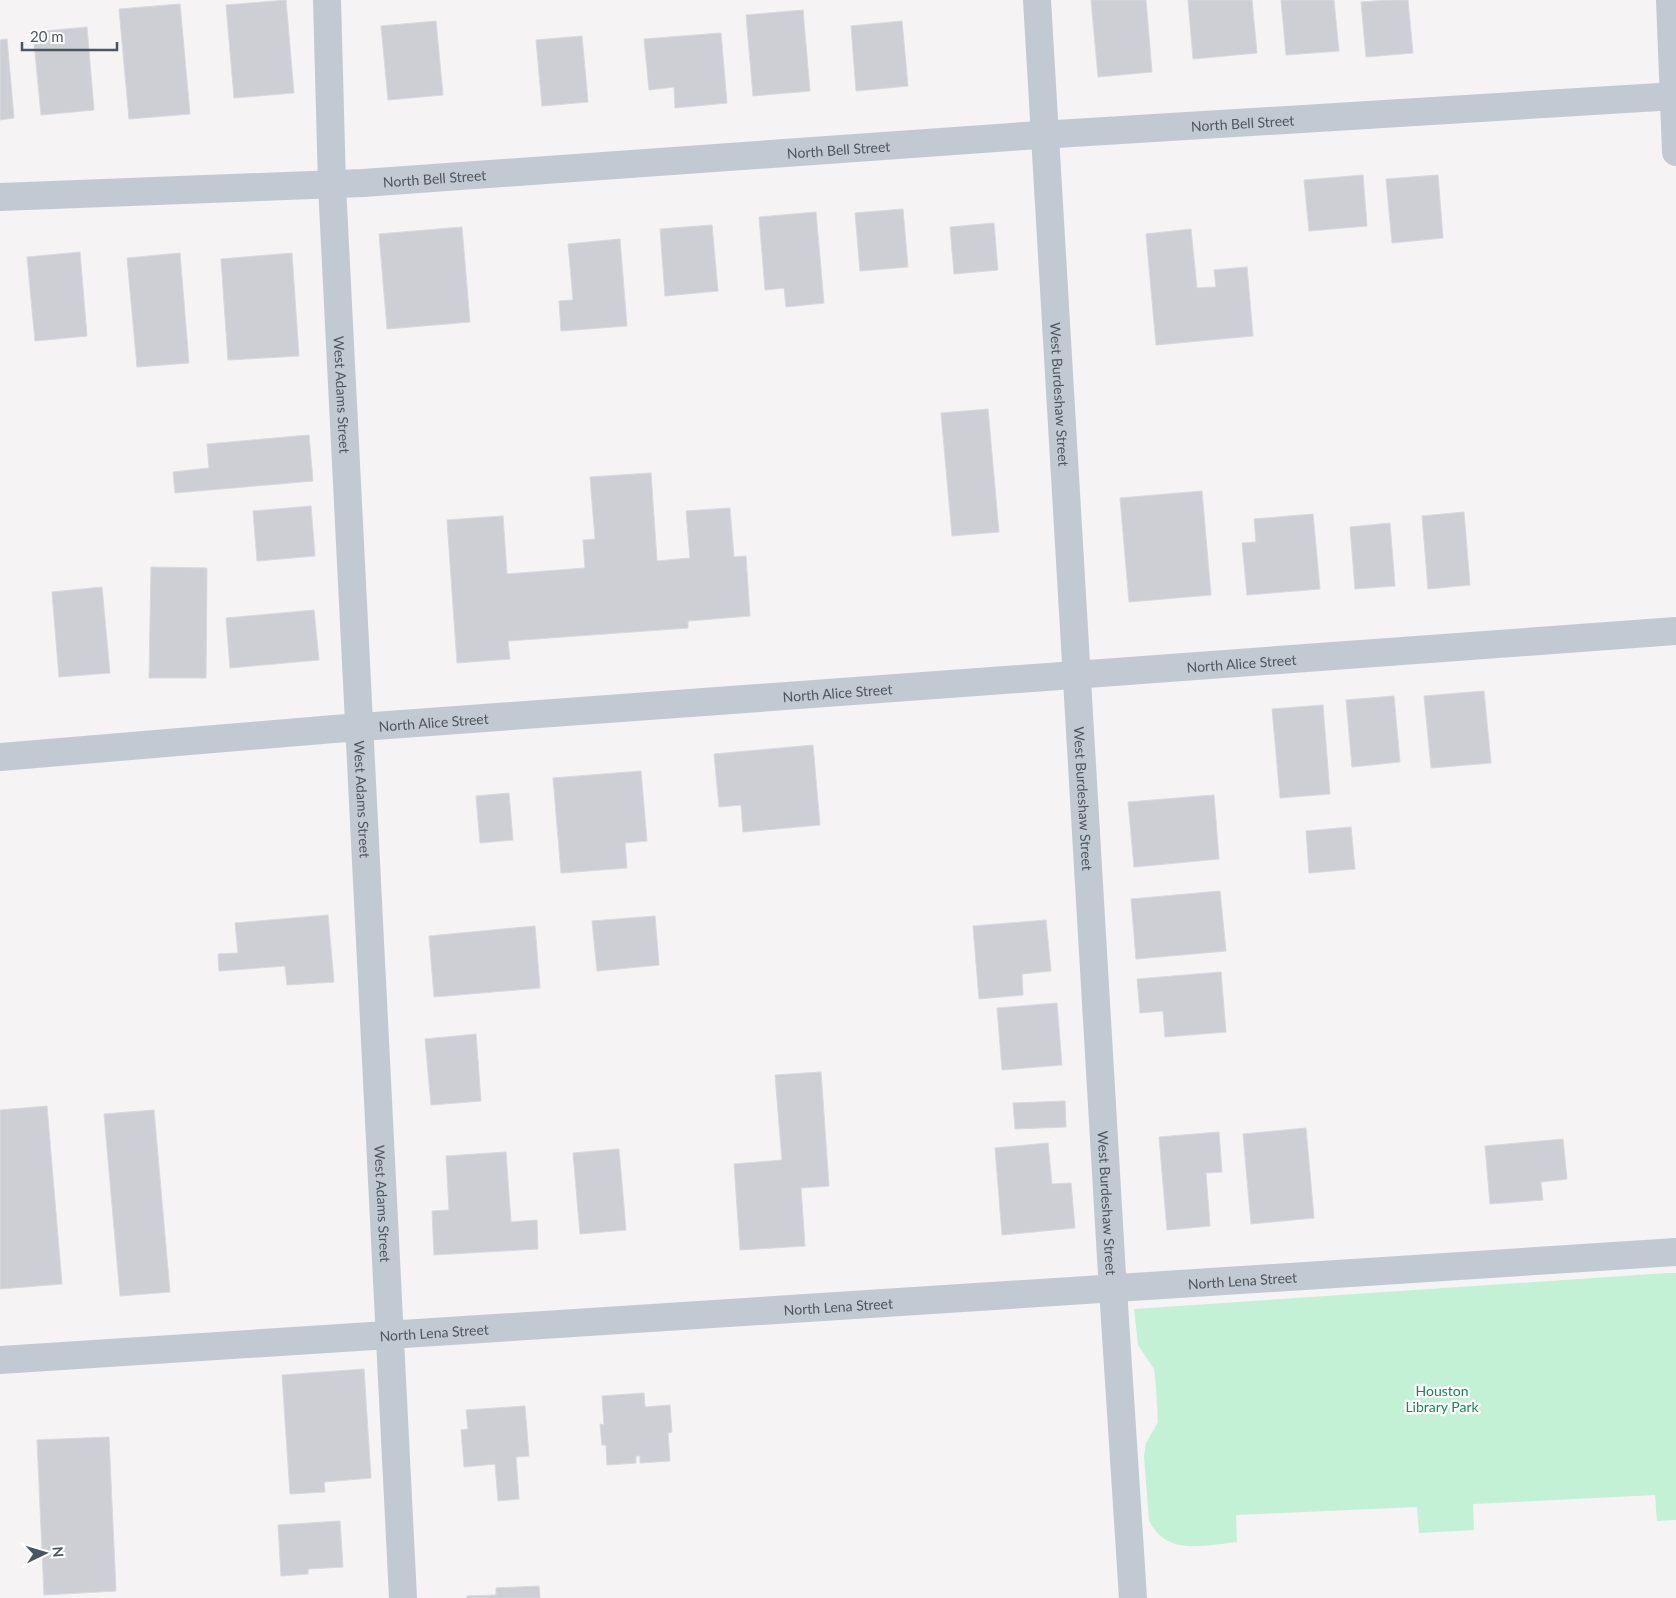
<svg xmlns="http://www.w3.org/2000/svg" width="1676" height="1598" font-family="Lato,sans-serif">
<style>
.green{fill:#c3f1d5}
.building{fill:#cdcfd5;stroke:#d7d9de}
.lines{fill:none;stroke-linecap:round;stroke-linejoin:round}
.minor{stroke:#c1cad2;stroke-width:28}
.labels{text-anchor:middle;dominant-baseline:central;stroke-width:4.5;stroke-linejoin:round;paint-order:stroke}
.street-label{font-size:14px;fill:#4a5661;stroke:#fff}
.park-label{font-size:14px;fill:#17864f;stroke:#fff}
</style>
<rect width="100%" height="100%" fill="#f5f3f3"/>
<!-- green -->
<path class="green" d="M1667,1273H1676V1520L1657,1521L1655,1495L1473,1504L1474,1530L1419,1533L1417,1507L1236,1515L1237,1542C1205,1545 1166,1557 1149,1520L1144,1456L1146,1443L1158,1422L1156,1387L1154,1369L1138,1345L1134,1309Z"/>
<!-- building -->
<path class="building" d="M286,0L294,93L234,98L226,5Z
M1091,0H1146L1152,72L1098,77Z
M1188,0H1252L1257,53L1193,59Z
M1281,0H1334L1339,51L1286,55Z
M1388,0H1408L1413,53L1366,57L1361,2Z
M180,4L190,114L129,119L119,9Z
M803,10L810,91L753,96L746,15Z
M436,21L443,95L388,100L381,26Z
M902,21L908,86L856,91L851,26Z
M87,27L94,110L41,115L33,32Z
M721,33L727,103L675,108L674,87L649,90L644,39Z
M582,36L588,102L542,106L536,40Z
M7,39L14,118L0,120V40Z
M1363,175L1367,226L1309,231L1304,180Z
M1438,175L1443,238L1392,243L1386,179Z
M903,209L908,267L860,271L855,213Z
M816,212L824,303L786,307L784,288L765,290L759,217Z
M994,223L998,270L954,274L950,227Z
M712,225L718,291L665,296L660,229Z
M462,227L470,322L387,329L379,234Z
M1191,229L1197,288L1216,287L1214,270L1247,267L1253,336L1156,345L1146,234Z
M620,239L627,326L561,331L559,301L573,300L568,244Z
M80,252L87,336L35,341L27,257Z
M180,253L189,363L137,367L127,258Z
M292,253L299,356L228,360L221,259Z
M988,409L999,532L952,536L941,413Z
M309,435L313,481L175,493L173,472L209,468L207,444Z
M651,473L657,561L690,558L686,511L730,508L734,557L746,556L750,616L688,621V628L508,641L510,659L457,663L447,520L503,516L507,574L585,568L583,540L595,539L590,477Z
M1202,491L1211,595L1129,602L1120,498Z
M311,506L315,556L257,561L253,511Z
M1464,512L1470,585L1428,589L1422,516Z
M1313,514L1320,589L1247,595L1242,543L1256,542L1254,519Z
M1390,523L1395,586L1355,589L1350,527Z
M151,567L207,568L206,678H149Z
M102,587L110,673L59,677L52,592Z
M314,610L319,660L230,668L226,618Z
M1484,691L1491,763L1431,768L1424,696Z
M1394,696L1400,762L1352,767L1346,700Z
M1323,705L1330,794L1280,798L1272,709Z
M813,745L820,825L743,832L741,805L719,807L714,754Z
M641,771L647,841L625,843L627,868L561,873L553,778Z
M509,793L513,840L480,843L476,796Z
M1214,795L1219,859L1134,867L1128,802Z
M1351,827L1355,869L1309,873L1306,831Z
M1220,891L1226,951L1136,959L1131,899Z
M328,915L334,982L287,985L285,966L219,971L218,954L238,953L235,923Z
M655,916L659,965L597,971L592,921Z
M1046,920L1051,971L1022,974L1023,995L979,999L973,926Z
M535,926L540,988L434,997L429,936Z
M1221,972L1226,1032L1165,1037L1163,1011L1140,1013L1137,979Z
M1057,1003L1062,1065L1002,1070L997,1008Z
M476,1034L481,1101L431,1105L425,1039Z
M821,1072L829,1186L801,1188L805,1246L740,1250L734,1164L782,1160L775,1075Z
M1065,1101L1066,1127L1015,1129L1013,1103Z
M47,1106L62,1284L0,1289V1110Z
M154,1110L170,1292L120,1296L104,1114Z
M1306,1128L1314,1218L1251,1224L1243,1134Z
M1219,1132L1222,1172L1206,1173L1210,1226L1167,1230L1159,1137Z
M1563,1139L1567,1179L1541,1182L1543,1200L1490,1204L1485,1146Z
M1048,1143L1052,1184L1071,1183L1075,1228L1002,1235L995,1148Z
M619,1149L626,1230L580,1234L573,1153Z
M506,1152L511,1222L537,1220L538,1249L434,1255L432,1211L449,1210L446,1156Z
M364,1369L371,1478L324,1482L325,1492L290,1494L282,1375Z
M644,1393L645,1407L670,1405L672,1432L668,1433L670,1461L640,1463V1456H636V1463L607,1465L606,1445H602L600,1424L604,1425L602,1396Z
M525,1406L529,1456L516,1457L519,1499L498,1501L495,1464L464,1467L461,1430L468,1429L466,1410Z
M109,1437L116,1591L44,1595L37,1440Z
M340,1521L343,1567L308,1569V1574L281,1576L278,1525Z
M539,1586L540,1598H467V1596L496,1595V1588Z"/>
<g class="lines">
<!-- minor -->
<g class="minor">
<path id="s1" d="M327,0L332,185L403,1598"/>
<path id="s2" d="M1037,0L1111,1258L1133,1598"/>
<path d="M1670,0L1676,152"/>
<path id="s3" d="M0,197L363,183L1024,136L1676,96"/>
<path id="s4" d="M0,757L334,729L1676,631"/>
<path id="s5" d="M0,1360L1676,1252"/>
</g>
</g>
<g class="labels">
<!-- street labels -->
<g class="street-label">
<text stroke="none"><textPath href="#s3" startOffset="1245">North Bell Street</textPath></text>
<text stroke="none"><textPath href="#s3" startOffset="840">North Bell Street</textPath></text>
<text stroke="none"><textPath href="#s3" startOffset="435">North Bell Street</textPath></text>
<text stroke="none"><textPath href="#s1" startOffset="395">West Adams Street</textPath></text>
<text stroke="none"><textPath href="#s2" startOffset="395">West Burdeshaw Street</textPath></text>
<text stroke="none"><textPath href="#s4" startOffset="1245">North Alice Street</textPath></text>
<text stroke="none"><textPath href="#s4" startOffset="840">North Alice Street</textPath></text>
<text stroke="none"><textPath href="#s4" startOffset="435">North Alice Street</textPath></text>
<text stroke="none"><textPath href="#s1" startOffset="800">West Adams Street</textPath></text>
<text stroke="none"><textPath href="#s2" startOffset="800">West Burdeshaw Street</textPath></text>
<text stroke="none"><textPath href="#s2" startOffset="1205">West Burdeshaw Street</textPath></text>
<text stroke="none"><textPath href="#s1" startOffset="1205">West Adams Street</textPath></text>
<text stroke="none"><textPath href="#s5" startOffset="1245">North Lena Street</textPath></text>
<text stroke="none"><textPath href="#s5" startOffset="840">North Lena Street</textPath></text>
<text stroke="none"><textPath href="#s5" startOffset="435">North Lena Street</textPath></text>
</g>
<!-- park labels -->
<g class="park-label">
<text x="1442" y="1390">Houston<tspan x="1442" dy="16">Library Park</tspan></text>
</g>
</g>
<!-- north arrow -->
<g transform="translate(45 1553) rotate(85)" stroke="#ffffff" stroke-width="4" paint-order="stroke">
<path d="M0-4L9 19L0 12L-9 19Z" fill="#4a5661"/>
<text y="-8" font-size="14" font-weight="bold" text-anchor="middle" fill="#4a5661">N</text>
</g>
<!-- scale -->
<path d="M22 42v8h95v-8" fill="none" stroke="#4a5661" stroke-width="2.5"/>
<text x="30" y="42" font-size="15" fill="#4a5661" stroke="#ffffff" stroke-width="4" paint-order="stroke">20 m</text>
</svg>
